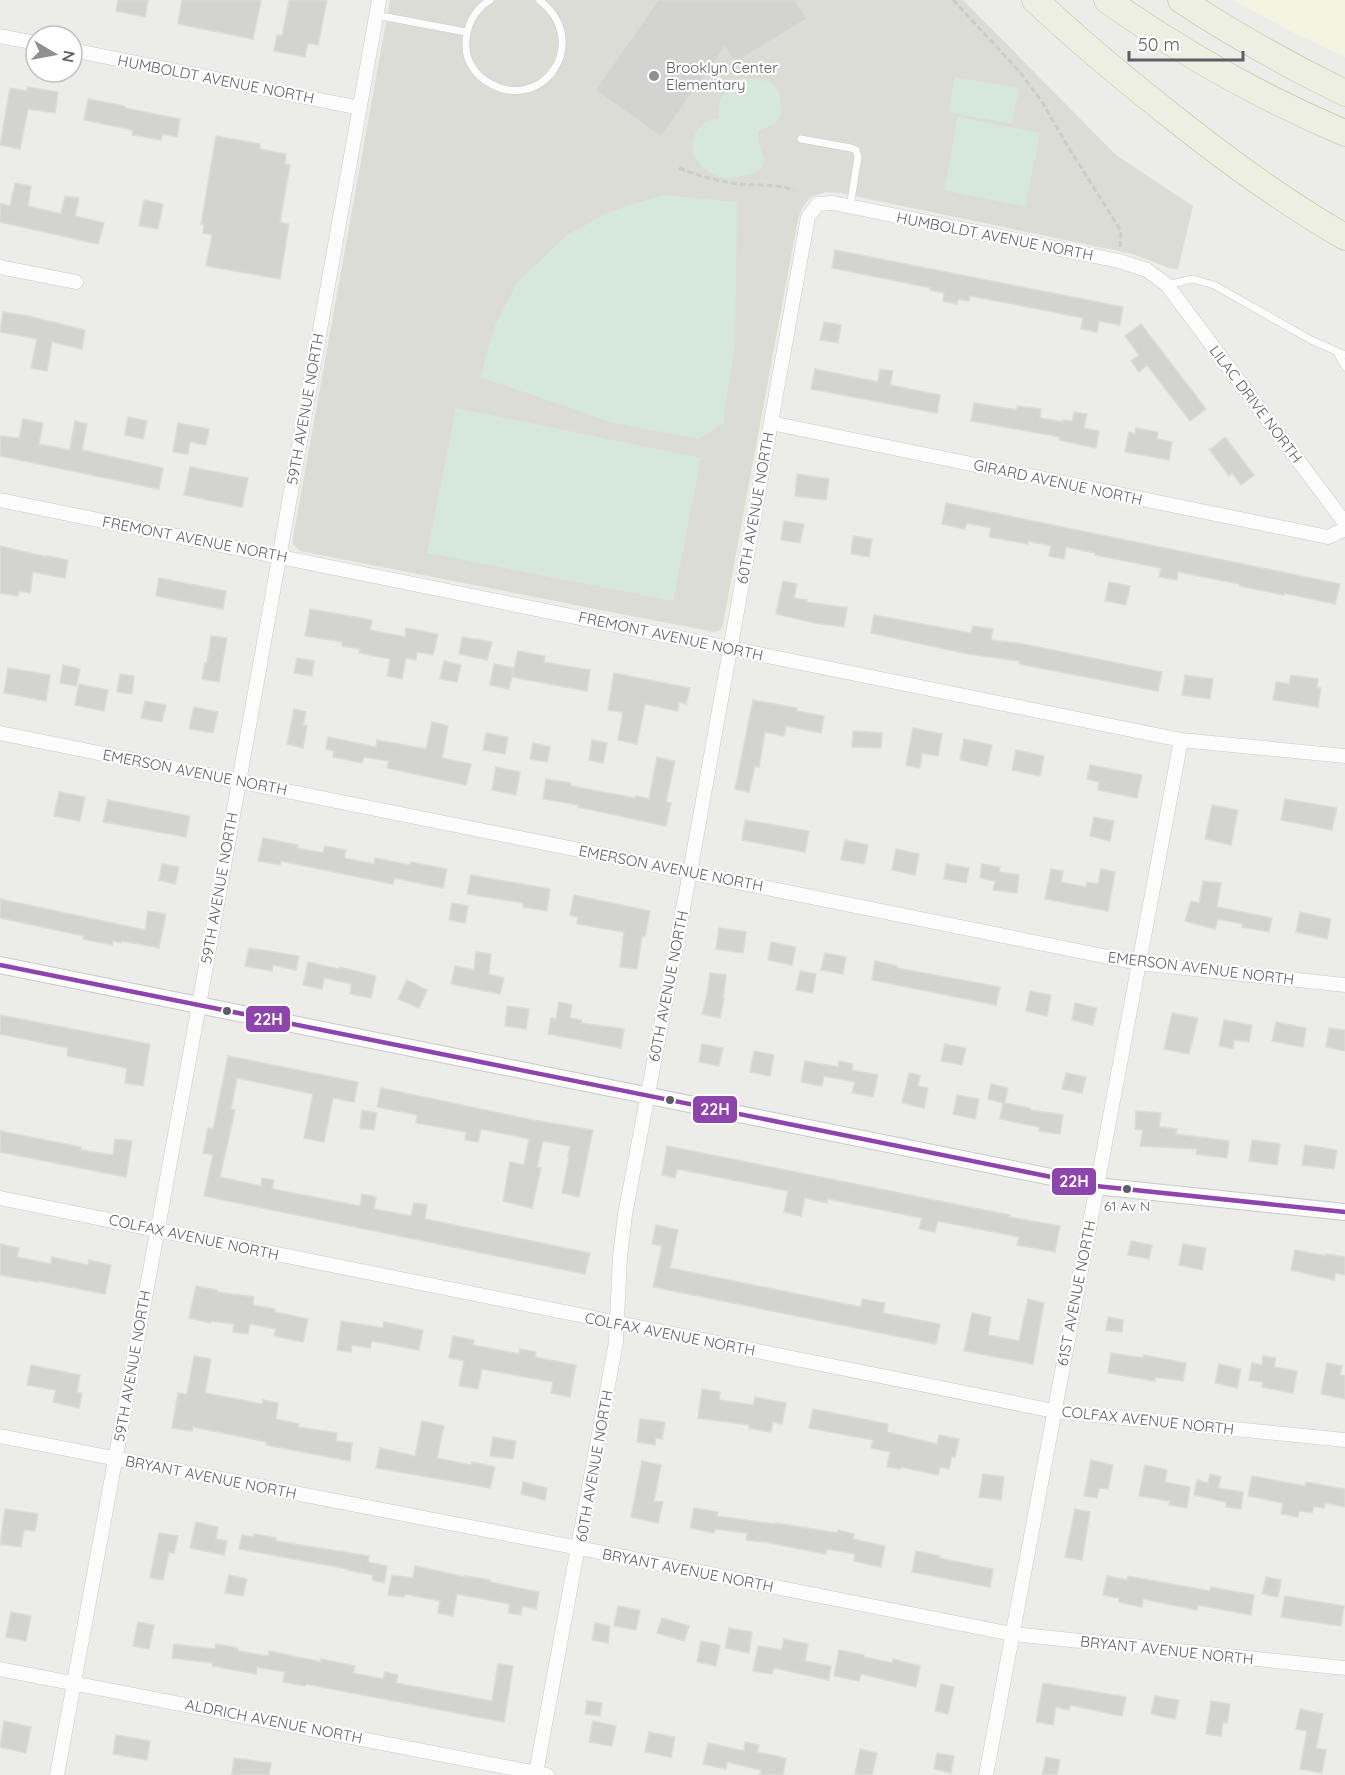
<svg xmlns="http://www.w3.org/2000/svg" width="1345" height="1775" font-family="Quicksand,sans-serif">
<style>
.commercial{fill:#f3f4e2}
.education{fill:#dcdcd6}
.green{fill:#d6e8da}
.building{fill:#d3d3d1;stroke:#dcdcd7;stroke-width:1.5}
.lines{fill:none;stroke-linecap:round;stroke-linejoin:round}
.service-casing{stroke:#c9c9ca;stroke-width:8}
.minor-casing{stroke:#c9c9ca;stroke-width:15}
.tertiary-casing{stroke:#c9c9ca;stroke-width:18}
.motorway-casing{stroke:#bfc198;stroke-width:27}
.path{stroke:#c9cdcc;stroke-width:3;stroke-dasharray:6 3;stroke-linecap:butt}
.service{stroke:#fcfcfc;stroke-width:7}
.minor{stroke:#fcfcfc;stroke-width:14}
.tertiary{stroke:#fcfcfc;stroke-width:16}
.motorway{stroke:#edefe2;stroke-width:26}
.bus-1-casing{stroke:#fff;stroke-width:9}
.bus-1{stroke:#8e44ad;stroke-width:4.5}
.poi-dot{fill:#8f9093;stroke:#fff;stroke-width:2}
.bus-dot{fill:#5d5e65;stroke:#fff;stroke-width:2}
.labels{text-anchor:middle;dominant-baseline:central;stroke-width:4.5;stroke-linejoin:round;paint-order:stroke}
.bus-label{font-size:14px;fill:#5d5e65;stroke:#fff}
.poi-label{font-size:15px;fill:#5d5e65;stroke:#fff;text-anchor:start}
.street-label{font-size:15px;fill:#5d5e65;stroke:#fff}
.line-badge{stroke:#fff;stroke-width:2}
.badge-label{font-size:16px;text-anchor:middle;font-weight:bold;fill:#fff}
</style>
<rect width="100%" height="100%" fill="#ecece8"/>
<!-- commercial -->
<path class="commercial" d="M1232,0H1345V57L1294,33Z"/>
<!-- education -->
<path class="education" d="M390,0H963L1116,155L1193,206L1178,269L1169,268L1133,254L840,193L826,192L810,197L802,208L798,219L723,624L720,630L714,632L300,551L293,544V538Z"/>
<!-- green -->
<path class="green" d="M955,77L1019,88L1012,124L948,112Z
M743,78C775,80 779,81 782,114L776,123L758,131L759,143L765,160C762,171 755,173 745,175C740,176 735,178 731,178C704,179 677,147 702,126C703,124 706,121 709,120C712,119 715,119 718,119C718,98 725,89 743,78Z
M958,117L1040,133L1025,207L944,190Z
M662,195L737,202L735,343L723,423L699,439L614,423L480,377L495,326L517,283L567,235L609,212Z
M456,408L701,458L673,601L427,553Z"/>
<!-- building -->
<path class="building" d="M118,0H148L145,17L116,11Z
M182,0H261L253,39L178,24Z
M289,0H327L318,45L308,43L305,57L274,51L277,35L282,36Z
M658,0H795L807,19L735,63L725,47L661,137L595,90Z
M27,87L58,92L55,113L28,109L20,149L0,145L10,88L27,91Z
M88,99L125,106V108L180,119L177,137L162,134L161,140L132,135L133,130L84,120Z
M216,136L260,144V149L286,154L285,164L290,165L280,222L289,224L280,279L206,266L212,235L203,233L204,224H201Z
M15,183L31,186L28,206L61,214L65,196L79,198L75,216L104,223L98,244L0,222V203L10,206Z
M144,200L163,204L158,229L139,226Z
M835,250L1123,307L1120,325L1099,321L1097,332L1081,329L1083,318L1028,307L970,296L969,301L958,299L957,304L943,301L944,293L930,290L931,288L832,268Z
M3,312L28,316L85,330L82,349L52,342L47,371L31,368L37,339L0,332Z
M824,322L841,325L838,343L820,340Z
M1141,324L1206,409L1190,421L1147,365L1139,372L1131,361L1139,355L1125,336Z
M815,369L878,382L880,369L893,371L890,385L940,395L937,413L811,389Z
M974,403L1017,410V406L1041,409L1040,418L1063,422V420L1072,421L1074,412L1087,414L1084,428L1099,431L1096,448L1059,440L1060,437L971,421Z
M128,417L147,421L143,439L125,435Z
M23,419L43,423L39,444L70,450L75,421L87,424L82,450L163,468L159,489L0,456V436L19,438Z
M178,423L209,429L206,445L190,442L188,454L173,452Z
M1136,428L1158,432L1157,439L1172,442L1169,460L1125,452L1129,432L1135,434Z
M1225,437L1254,475L1241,485L1232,473L1229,476L1209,449H1211Z
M190,467L248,478L242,507L184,495Z
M797,474L829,479L826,500L795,496Z
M946,503L1340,584L1335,604L1284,593V595L1239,586L1240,584L1178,572L1177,580L1159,577L1161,568L1095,555V553L1066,547L1064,559L1049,556L1051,546L1028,541V544L989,537L991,528L967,523L965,529L942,524Z
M784,521L804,524L800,543L781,540Z
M853,536L872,539L869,557L851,554Z
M0,546L47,557V556L68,560L65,578L33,572L30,593L19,591L18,596L0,593Z
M159,578L226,591L223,609L156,596Z
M783,581L797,584L794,598L807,600L806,602L847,608L844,627L815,623L776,614Z
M1109,582L1130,586L1126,605L1105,601Z
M310,609L372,620L370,630L405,637L406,628L438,634L433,655L417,652L416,660L406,658L402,679L387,676L390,659L359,653L360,649L342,646V642L305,636Z
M874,615L971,633L973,626L993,629L991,640L1023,644L1162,672L1158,691L1019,664L1020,661L968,654L871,633Z
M211,636L227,638L219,682L202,679L205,663H207Z
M462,637L492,642L487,660L459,654Z
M518,651L545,656L544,662L590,670L587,691L512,677L509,689L490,685L494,664L514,668L512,676Z
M297,658L314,661L312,676L294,673Z
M444,661L461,665L457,682L440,679Z
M63,665L80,669L76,686L60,683Z
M8,668L50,675L46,701L4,693Z
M614,673L690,688L686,704L679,702L678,711L645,704L637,744L618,740L623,712L608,710Z
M120,674L134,676L132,694L117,692Z
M1185,675L1213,679L1210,699L1182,695Z
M1291,675L1318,679L1317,688H1321L1318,707L1273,700L1276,682L1289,684Z
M79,684L108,690L104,711L75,705Z
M753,700L797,708L796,711L824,716L821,733L786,726L784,736L765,732L759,767L755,766L749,792L735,789Z
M145,701L166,705L162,722L141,718Z
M194,707L218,712L213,733L189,729Z
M294,709L306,712L303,725L307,726L303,748L287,744Z
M432,722L448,726L442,758L471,764L466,785L387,768L389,761L364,757L362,763L333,757L334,751L326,749L328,737L376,747L377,740L426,749Z
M913,728L942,734L938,756L922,753L920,768L906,765Z
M853,731L882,733L881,748L852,747Z
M486,733L508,737L505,754L483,750Z
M964,739L992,745L987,766L960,760Z
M592,740L607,743L603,763L589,760Z
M533,743L550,747L547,762L530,759Z
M1016,750L1044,756L1040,776L1012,770Z
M657,757L675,761L666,802L671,803L666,826L578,807L579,805L543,799L546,779L571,783V786L635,798L636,796L649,799Z
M1090,765L1142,775L1137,798L1098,790L1099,782L1087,779Z
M496,767L520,772L516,795L492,790Z
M59,792L85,797L80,821L54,816Z
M1285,799L1337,808L1332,830L1281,820Z
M108,800L190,816L186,837L103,822Z
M1212,805L1238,810L1231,845L1205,839Z
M1094,817L1114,821L1110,841L1090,836Z
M745,820L809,831L805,852L742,840Z
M263,838L298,845L297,848L323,853L325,846L346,850L344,858L374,864L375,858L410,865L411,862L447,869L443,888L394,878L393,884L281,861L280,865L258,861Z
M845,840L868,845L864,864L841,860Z
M896,849L919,854L915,875L892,870Z
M162,864L179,867L175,884L159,880Z
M946,864L969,868L966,883L944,879Z
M982,864L1000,867L999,872L1019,875L1017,893L993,890L995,881L980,878Z
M1051,869L1063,871L1061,882L1086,887L1087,882L1098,884L1101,869L1115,872L1108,911L1045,899Z
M471,875L550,889L547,911L523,907V903L467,894Z
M1203,881L1221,883L1217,907L1272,918L1269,932L1242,927L1243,924L1218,919L1215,929L1185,921L1191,901L1199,903Z
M574,895L650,911L645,936H642L637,969L620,967L624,932L577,924L578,917L570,915Z
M0,899L145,930L148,911L166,914L159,948L122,941L121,943L113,941L112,945L83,939L84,936L0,918Z
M452,903L468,906L465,923L449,920Z
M1300,912L1331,919L1327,939L1296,932Z
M719,928L746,932L743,953L716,949Z
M771,942L796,947L792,965L768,960Z
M249,948L299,956L296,970L273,965L272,971L245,966Z
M476,952L491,954L489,974L504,978L500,994L451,984L455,966L474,970Z
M825,953L846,957L843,974L821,970Z
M875,961L897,966V968L1000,987L996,1005L872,980Z
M308,962L339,969L340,967L376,976L371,998L350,994L352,984L324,978L322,989L303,985Z
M800,971L816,974L813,993L796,990Z
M710,973L726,975L723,998L724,999L720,1018L702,1014L707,995Z
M407,980L427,990L419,1008L398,999Z
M1030,991L1051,995L1047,1016L1026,1011Z
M559,1002L572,1005L570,1018L582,1020L581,1023L624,1029L621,1048L548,1034L551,1018L556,1019Z
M1075,1003L1097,1008L1093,1025L1072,1020Z
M507,1006L529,1009L526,1029L505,1026Z
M1172,1013L1198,1018L1189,1054L1164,1049Z
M0,1015L150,1044L143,1086L125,1083L127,1068L67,1056L68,1048L0,1034Z
M1224,1020L1252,1025L1249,1042L1234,1040L1233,1049L1219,1046Z
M1276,1022L1306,1028L1303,1047L1272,1041Z
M1329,1028L1345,1030V1051L1326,1047Z
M702,1044L723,1048L719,1066L699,1062Z
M945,1044L966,1048L962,1065L941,1061Z
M754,1051L774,1055L770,1076L750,1072Z
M228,1056L358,1082L354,1102L333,1098L324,1142L304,1138L313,1094L237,1078L231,1109L235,1110L220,1177L261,1186L262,1178L274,1180L272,1189L360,1206L362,1194L376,1197L374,1209L411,1216L414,1203L427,1205L425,1219L590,1253L585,1274L204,1196L213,1155L203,1153L208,1128L213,1129Z
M805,1061L838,1067L839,1061L853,1064L852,1070L878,1075L873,1097L852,1093L855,1082L824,1076L822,1086L801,1082Z
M909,1073L920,1075L918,1086L928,1088L924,1108L902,1103Z
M1066,1073L1086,1077L1082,1093L1062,1089Z
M991,1084L1008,1088L1005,1103L1030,1108V1110L1063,1115L1060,1134L1039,1131V1127L1000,1119L1003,1103L988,1099Z
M381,1088L533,1120L593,1130L579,1197L562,1193L569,1157H568L570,1146L543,1141L537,1167L541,1168L532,1208L503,1201L510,1162L524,1165L529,1139L481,1129L478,1142L465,1140L466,1132L416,1123L417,1115L377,1107Z
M957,1095L979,1099L975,1119L953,1114Z
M362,1110L377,1113L374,1130L360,1128Z
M1136,1111L1161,1113L1159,1127L1177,1129L1176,1134L1229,1141L1227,1158L1196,1154L1197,1149L1140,1146L1143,1130L1135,1129Z
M0,1131L81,1147V1150L113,1155L115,1139L132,1141L126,1177L0,1152Z
M1252,1140L1280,1144L1277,1165L1249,1161Z
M1305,1145L1337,1150L1334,1169L1302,1165Z
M667,1146L959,1205L1010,1215L1009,1217L1060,1226L1055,1252L1017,1245L1019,1237L938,1221L935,1232L919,1229L922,1218L828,1199L827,1203L805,1198L801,1216L784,1212L788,1191L677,1169L675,1178L662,1175Z
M656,1225L678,1230L670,1268L861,1307L862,1299L885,1303L883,1313L940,1324L936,1344L653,1287L662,1246L652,1244Z
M1131,1241L1152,1245L1149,1259L1128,1255Z
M0,1244L19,1248L17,1257L51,1264L52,1257L88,1265L89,1260L111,1265L105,1294L39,1281V1282L0,1275Z
M1183,1244L1206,1248L1202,1270L1179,1265Z
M1295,1250L1326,1256V1254L1345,1257V1275L1336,1273L1334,1280L1291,1270Z
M196,1286L217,1290V1292L254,1297L253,1305L275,1309V1312L308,1319L303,1342L274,1336L276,1329L250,1324L248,1334L233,1332L234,1324L211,1321V1323L189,1318Z
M1028,1299L1044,1303L1033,1364L964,1351L972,1313L991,1317L988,1335L1019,1341Z
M1108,1317L1123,1320L1122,1332L1106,1330Z
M341,1321L383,1328L384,1322L423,1330L419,1350L372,1341L370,1348L352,1345L351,1352L337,1350Z
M453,1336L474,1340L473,1345L519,1354L520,1349L536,1352L535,1357L576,1365L570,1397L551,1393L553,1382L482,1369L478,1389L459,1386L464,1361L449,1358Z
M1111,1353L1143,1358L1144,1355L1186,1363L1183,1381L1155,1377V1381L1108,1373Z
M194,1356L211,1359L205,1393L262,1404L263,1400L278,1403L276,1419L299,1424L298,1427L337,1433L336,1441L352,1443L350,1461L266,1445L267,1442L193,1427L192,1431L172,1428L178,1393L187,1394Z
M1263,1356L1276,1358L1274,1367L1297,1371L1293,1393L1262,1387L1263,1382L1249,1380L1252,1363L1262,1365Z
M1327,1363L1342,1366L1340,1375L1345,1376V1399L1321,1394Z
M1219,1364L1241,1369L1237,1388L1215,1383Z
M31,1365L80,1375L77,1392L82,1393L79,1408L53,1402L56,1390L27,1385Z
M702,1389L720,1392L719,1400L753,1405L755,1397L786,1403L782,1424L773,1422L771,1432L749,1428V1425L698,1418Z
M813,1409L888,1424L887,1432L937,1444L939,1435L959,1439L955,1457L952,1456L949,1469L940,1467L938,1475L901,1467L900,1469L887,1467L890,1452L871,1448L873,1440L809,1428Z
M640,1419L665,1422L662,1439L656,1438L655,1445L637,1442Z
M422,1421L444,1426L437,1458L471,1465L472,1462L495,1467L490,1488L376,1468L380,1448L415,1456Z
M493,1437L516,1441L513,1459L490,1456Z
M1091,1460L1113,1465L1108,1489L1099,1488L1097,1498L1084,1496Z
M642,1461L661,1465L654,1501L663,1502L658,1523L631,1517Z
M1145,1465L1167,1470L1165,1482L1190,1487L1187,1508L1169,1505L1170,1501L1139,1496Z
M983,1474L1004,1477L1001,1500L979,1497Z
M1210,1474L1221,1477L1218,1488L1243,1492L1241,1509L1226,1507V1502L1194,1495L1197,1480L1208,1483Z
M1252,1476L1305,1486L1306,1482L1345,1489V1507L1325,1503L1324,1508L1314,1506L1312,1513L1299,1511L1298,1517L1281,1514L1283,1503L1248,1496Z
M523,1482L547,1488L545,1500L521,1494Z
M694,1508L718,1512L717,1516L775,1524L776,1523L838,1533V1530L854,1534L853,1539L885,1546L881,1567L854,1561L855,1554L827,1549L826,1554L765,1542L746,1540L747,1533L715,1529L714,1533L690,1528Z
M5,1509L38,1514L35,1531L24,1530L21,1547L0,1544Z
M1075,1509L1090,1512L1082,1560L1065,1557Z
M196,1522L218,1527L216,1539L227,1541L224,1555L190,1548Z
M159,1533L178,1536L174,1553L169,1552L163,1580L150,1578Z
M254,1534L276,1538V1541L369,1556L368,1562L387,1566L384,1583L372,1580L373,1575L347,1570L348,1569L239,1549L242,1535L254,1537Z
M916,1551L940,1556L939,1558L993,1569L990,1587L912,1572Z
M415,1566L465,1577V1576L490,1580V1582L539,1592L536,1609L522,1606L521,1615L508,1613L510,1604L457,1594L453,1616L438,1613L440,1601L405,1594L404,1597L388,1595L392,1575L413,1578Z
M229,1575L247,1579L243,1596L225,1593Z
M1107,1576L1127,1580L1128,1576L1210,1591L1211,1587L1254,1595L1251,1615L1198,1605L1197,1610L1143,1599L1142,1607L1119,1602V1598L1103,1595Z
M1266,1577L1281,1580L1278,1597L1262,1594Z
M1285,1596L1344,1606L1341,1626L1281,1617Z
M618,1606L640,1610L636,1630L614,1626Z
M11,1612L31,1616L26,1641L6,1637Z
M662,1618L689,1626L684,1641L657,1633Z
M138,1622L154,1625L149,1649L133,1646Z
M595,1623L610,1626L608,1643L592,1640Z
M729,1628L752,1632L749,1653L725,1648Z
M784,1639L808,1644L805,1661L831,1666L829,1680L774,1668L772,1674L753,1671L758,1646L782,1650Z
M701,1641L720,1645L716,1666L697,1662Z
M174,1644L215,1649L216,1644L238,1648V1651L268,1656L269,1651L321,1662V1659L355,1666L353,1673L383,1679L385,1672L398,1675L396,1683L492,1701L498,1664L513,1666L504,1722L306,1684L305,1686L283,1682L285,1672L257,1667L256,1674L212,1666L213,1663L172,1658Z
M839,1650L864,1655V1657L892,1663L893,1659L920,1666L916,1687L861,1674L859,1681L834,1676Z
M1043,1683L1126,1697L1122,1716L1070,1705L1069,1710L1056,1707L1053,1725L1036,1722Z
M941,1684L954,1687L948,1714L935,1711Z
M1155,1696L1179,1700L1175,1719L1151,1714Z
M587,1701L602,1703L600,1716L585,1714Z
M1211,1701L1230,1704L1227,1723L1223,1722L1221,1736L1206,1734Z
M1300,1709L1323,1714L1316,1748L1326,1750L1322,1773L1300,1769L1307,1731L1296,1729Z
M4,1721L31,1727L26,1753L0,1747Z
M593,1721L616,1726L612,1746L589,1742Z
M649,1732L675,1737L671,1757L645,1752Z
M116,1735L150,1741L147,1760L113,1754Z
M745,1742L759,1745L757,1752L786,1758L783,1775H760L761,1770L727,1762L726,1769L703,1764L708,1743L744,1751Z
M860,1749L877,1753L872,1775L855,1774Z
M937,1753L954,1756L951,1773L934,1769Z
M1046,1757L1060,1760L1057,1775H1042Z
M234,1758L271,1763L269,1775H232Z"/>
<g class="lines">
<!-- service casing -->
<g class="service-casing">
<path id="service" d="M490,0C474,10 465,27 466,47C466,60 475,74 486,81C541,117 594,42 539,0
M376,15L466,32
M801,139L851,148L856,150L858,157L850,207
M1167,285L1193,279L1214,285L1311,340L1345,355
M1337,352L1345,367"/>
</g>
<!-- minor casing -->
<g class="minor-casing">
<path id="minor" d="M0,36L36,43
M72,50L360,108
M0,267L76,282
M771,423L1328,537L1345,529
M0,500L1181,740L1345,756
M0,733L1138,963L1345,985
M0,1198L1054,1411L1345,1440
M0,1436L579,1548L1012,1634L1345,1668
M0,1669L547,1775
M536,1773L616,1342L620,1256L625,1215L690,872L808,217L818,204L833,203L1119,261L1147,270L1167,285L1345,523
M57,1775L199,1005L379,0
M986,1775L1181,740"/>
</g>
<!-- tertiary casing -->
<g class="tertiary-casing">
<path id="tertiary" d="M0,965L1096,1186L1345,1212"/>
</g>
<!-- motorway casing -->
<g class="motorway-casing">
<path id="motorway" d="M1035,0C1081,43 1129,83 1179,122C1232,164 1286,203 1345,237
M1107,0C1181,52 1262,98 1345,133
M1181,0C1234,35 1288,65 1345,93"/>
</g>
<!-- path -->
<path class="path" d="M953,0L1019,71L1042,102L1067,145L1121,231L1120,247
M679,168C698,176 718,181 738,184C759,186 773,183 794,190"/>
<!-- service -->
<use href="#service" class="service"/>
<!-- minor -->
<use href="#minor" class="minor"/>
<!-- tertiary -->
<use href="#tertiary" class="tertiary"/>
<!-- motorway -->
<use href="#motorway" class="motorway"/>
<!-- bus-1 casing -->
<g class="bus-1-casing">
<path id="bus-1" d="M0,965L1096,1186L1345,1212"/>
</g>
<!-- bus-1 -->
<use href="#bus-1" class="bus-1"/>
</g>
<!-- markers -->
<circle class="poi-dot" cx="654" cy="76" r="6"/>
<g class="bus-dot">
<circle cx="227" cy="1011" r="5"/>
<circle cx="670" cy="1100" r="5"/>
<circle cx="1127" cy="1189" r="5"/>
</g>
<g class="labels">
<!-- bus labels -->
<g class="bus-label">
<text x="1127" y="1206">61 Av N</text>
</g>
<!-- poi labels -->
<g class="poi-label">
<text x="666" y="67">Brooklyn Center<tspan x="666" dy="17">Elementary</tspan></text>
</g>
<!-- street labels -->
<g class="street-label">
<text transform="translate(216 79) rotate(11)">HUMBOLDT AVENUE NORTH</text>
<text transform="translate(995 236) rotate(11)">HUMBOLDT AVENUE NORTH</text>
<text transform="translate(1256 404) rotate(53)">LILAC DRIVE NORTH</text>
<text transform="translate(305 409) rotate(-80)">59TH AVENUE NORTH</text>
<text transform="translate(1058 482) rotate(12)">GIRARD AVENUE NORTH</text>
<text transform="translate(755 508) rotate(-80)">60TH AVENUE NORTH</text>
<text transform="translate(195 539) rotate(11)">FREMONT AVENUE NORTH</text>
<text transform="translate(671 636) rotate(12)">FREMONT AVENUE NORTH</text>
<text transform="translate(195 772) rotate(11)">EMERSON AVENUE NORTH</text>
<text transform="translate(671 868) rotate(11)">EMERSON AVENUE NORTH</text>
<text transform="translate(219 888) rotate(-80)">59TH AVENUE NORTH</text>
<text transform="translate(1201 968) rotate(7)">EMERSON AVENUE NORTH</text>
<text transform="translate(668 986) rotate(-79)">60TH AVENUE NORTH</text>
<text transform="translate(194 1237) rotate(12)">COLFAX AVENUE NORTH</text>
<text transform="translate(1076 1293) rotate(-79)">61ST AVENUE NORTH</text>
<text transform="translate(670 1334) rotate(11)">COLFAX AVENUE NORTH</text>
<text transform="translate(132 1366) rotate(-80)">59TH AVENUE NORTH</text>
<text transform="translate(1148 1420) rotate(6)">COLFAX AVENUE NORTH</text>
<text transform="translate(594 1466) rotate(-80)">60TH AVENUE NORTH</text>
<text transform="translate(211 1477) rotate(11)">BRYANT AVENUE NORTH</text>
<text transform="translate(688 1570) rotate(11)">BRYANT AVENUE NORTH</text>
<text transform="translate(1167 1650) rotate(6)">BRYANT AVENUE NORTH</text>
<text transform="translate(274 1721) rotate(11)">ALDRICH AVENUE NORTH</text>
</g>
</g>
<g class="line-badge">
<rect x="245" y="1005" width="46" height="28" rx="6" fill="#8e44ad"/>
<rect x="692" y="1095" width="46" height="29" rx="6" fill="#8e44ad"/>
<rect x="1051" y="1167" width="46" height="29" rx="6" fill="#8e44ad"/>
</g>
<g class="badge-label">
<text x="268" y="1025">22H</text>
<text x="715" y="1115">22H</text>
<text x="1074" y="1187">22H</text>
</g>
<!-- north arrow -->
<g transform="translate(54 54) rotate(100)"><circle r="28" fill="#ffffff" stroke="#bebfc1" stroke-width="1.5"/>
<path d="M0-4.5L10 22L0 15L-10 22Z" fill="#8f9093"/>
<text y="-9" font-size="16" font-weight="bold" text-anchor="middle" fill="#5d5e65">N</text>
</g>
<!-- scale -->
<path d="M1129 51v9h114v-9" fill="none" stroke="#5d5e65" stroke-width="3"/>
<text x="1138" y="51" font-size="18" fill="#5d5e65" stroke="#ffffff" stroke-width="4.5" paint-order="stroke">50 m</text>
</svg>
